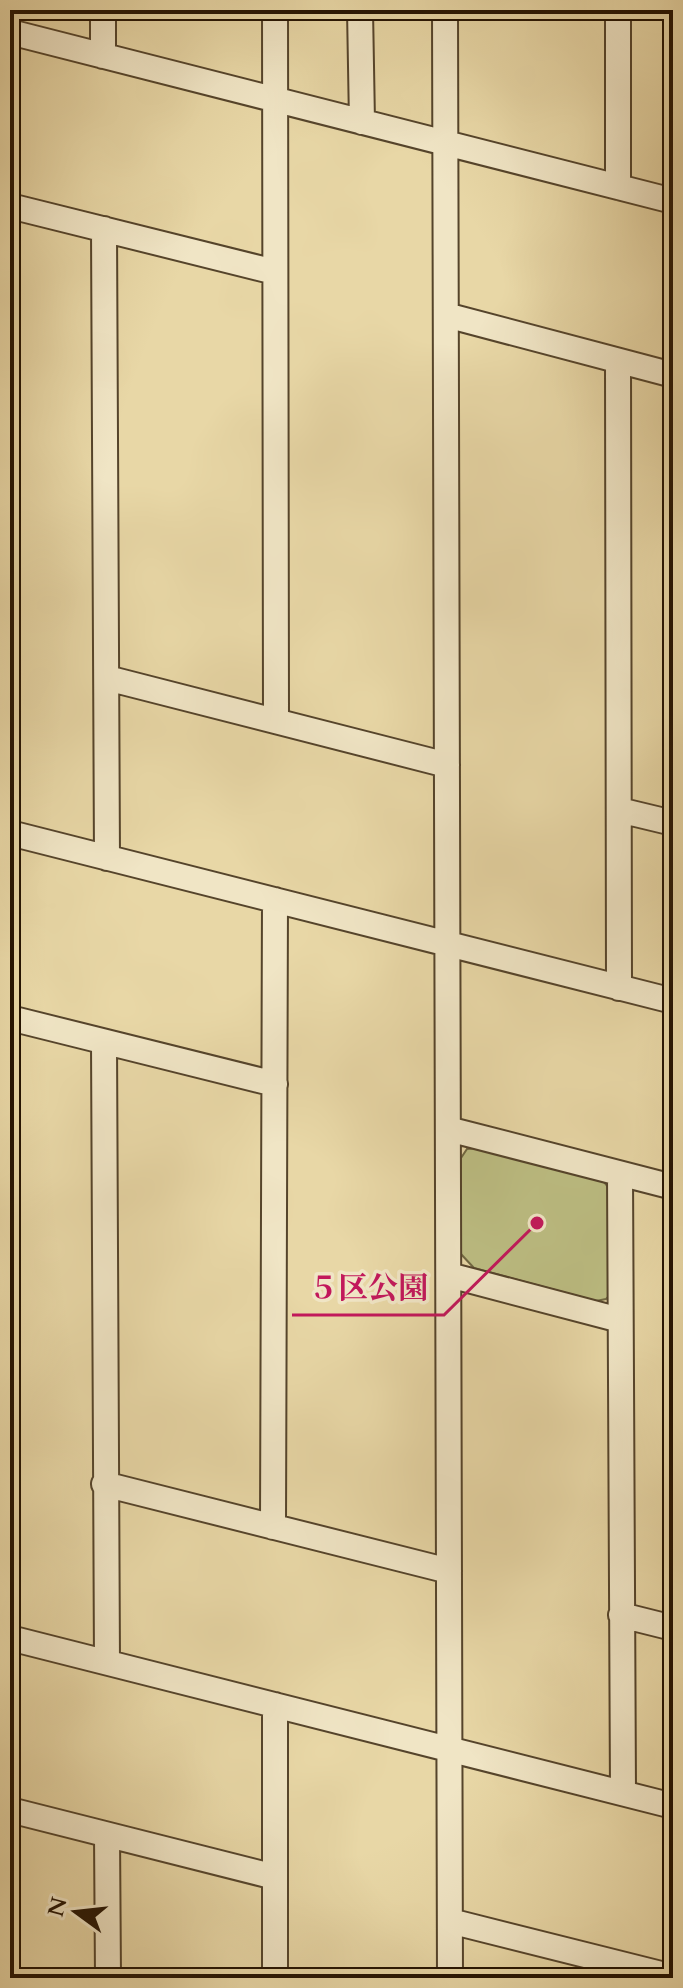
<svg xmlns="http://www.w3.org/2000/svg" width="683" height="1988" font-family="Cardo,'Noto Serif JP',serif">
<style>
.green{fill:#bcbd82;stroke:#706842;stroke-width:2}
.building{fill:#db9177;stroke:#241302;stroke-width:2}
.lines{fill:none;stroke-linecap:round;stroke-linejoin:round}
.street-casing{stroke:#55442b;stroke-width:28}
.street{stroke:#f0e5c5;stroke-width:24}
.leader{fill:none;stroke:#c2185b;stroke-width:3}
.callout-dot{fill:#c2185b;stroke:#f0e5c5;stroke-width:3}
.callout-label{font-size:30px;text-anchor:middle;font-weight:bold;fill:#c2185b;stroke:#f0e5c5;stroke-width:7;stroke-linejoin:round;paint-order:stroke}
</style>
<rect width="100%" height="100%" fill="#e8d7a6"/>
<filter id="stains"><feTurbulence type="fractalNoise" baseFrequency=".0025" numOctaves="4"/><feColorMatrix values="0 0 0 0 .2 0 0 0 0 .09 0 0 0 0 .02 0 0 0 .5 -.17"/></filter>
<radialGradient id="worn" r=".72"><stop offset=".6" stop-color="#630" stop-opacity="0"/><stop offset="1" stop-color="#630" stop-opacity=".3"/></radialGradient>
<!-- green -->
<path class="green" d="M479,1148L604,1182L614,1194L613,1292L606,1299L596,1301L474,1268L460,1253L461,1158L467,1149Z"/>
<!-- building -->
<path class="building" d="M10,519H16V564H10Z"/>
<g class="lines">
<!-- street casing -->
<g class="street-casing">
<path id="street" d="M103,10V56
M275,10L276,721
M360,10L362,122
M445,10L450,1978
M618,10V187
M10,32L673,201
M10,206L275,272
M104,229L107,858
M446,315L673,375
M618,361L619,988
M107,678L447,765
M619,810L673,823
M10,833L673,1001
M10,1018L275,1084
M104,1042L107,1662
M448,1129L673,1187
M620,1174L623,1793
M449,1275L620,1320
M104,1484L449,1571
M273,1527L275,900
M621,1615L673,1628
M10,1638L673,1806
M10,1810L275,1877
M107,1835L108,1978
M450,1921L673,1977
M275,1978V1705"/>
</g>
<!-- street -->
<use href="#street" class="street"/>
</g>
<!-- callouts -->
<path class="leader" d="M537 1223L444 1315H292"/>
<circle class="callout-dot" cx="537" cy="1223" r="8"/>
<g class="callout-label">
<text x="368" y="1298">５区公園</text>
</g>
<!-- margin -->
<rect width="683" height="1988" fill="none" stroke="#e8d7a6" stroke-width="40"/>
<rect x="12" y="12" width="659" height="1964" fill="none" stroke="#241302" stroke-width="4"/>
<rect x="20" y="20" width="643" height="1948" fill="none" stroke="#241302" stroke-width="2"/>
<!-- north arrow -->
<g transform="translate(76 1912) rotate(285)" stroke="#f0e5c5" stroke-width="6" paint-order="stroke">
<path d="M0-6L14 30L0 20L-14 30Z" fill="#241302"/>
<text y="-12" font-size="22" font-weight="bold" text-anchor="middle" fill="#241302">N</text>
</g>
<rect width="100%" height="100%" filter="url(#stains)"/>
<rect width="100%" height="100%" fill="url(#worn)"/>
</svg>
